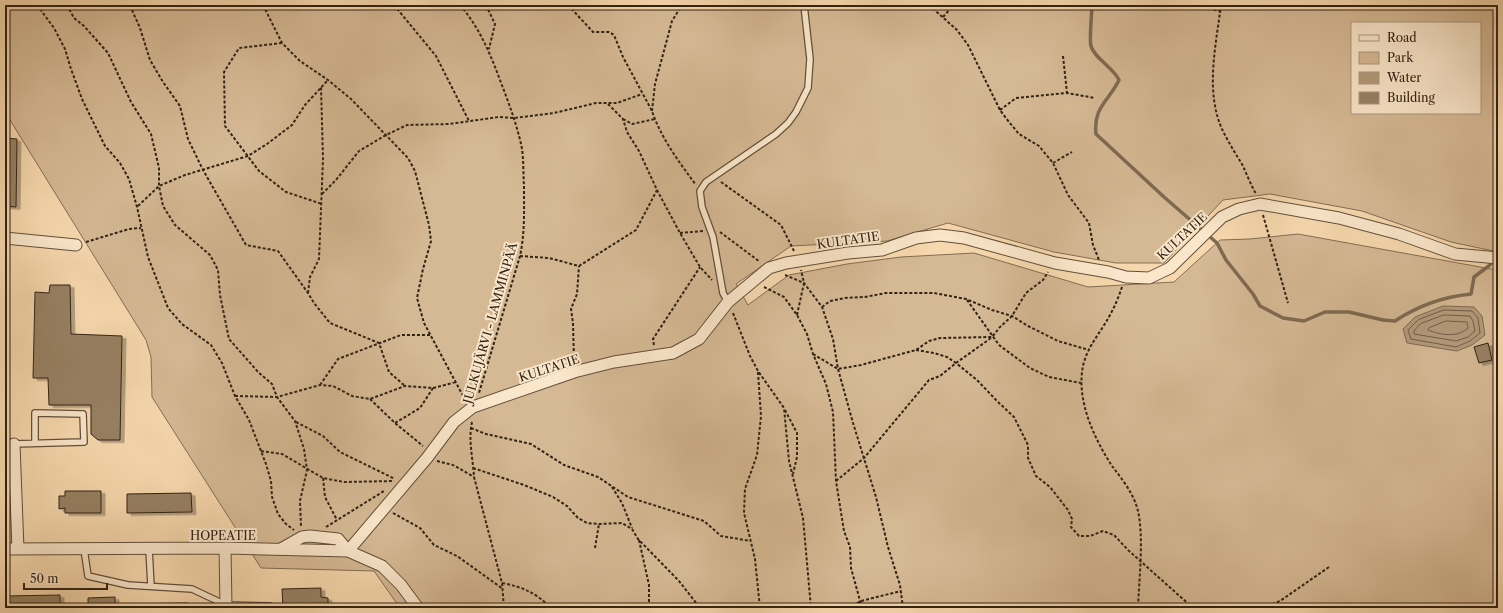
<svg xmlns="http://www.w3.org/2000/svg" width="1503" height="613" font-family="'Libre Caslon Text',serif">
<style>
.green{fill:#d5b994;stroke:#826e54;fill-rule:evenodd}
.water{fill:#b39a7a;stroke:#7f6a51}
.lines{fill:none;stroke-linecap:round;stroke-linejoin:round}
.shore{stroke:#725e47;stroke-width:1}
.stream{stroke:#7f6a51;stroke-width:3.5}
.building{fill:#978164;stroke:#302314;filter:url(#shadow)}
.lane-casing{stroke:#62503a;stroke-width:8}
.street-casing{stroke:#62503a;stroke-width:13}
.path{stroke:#302314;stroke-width:2;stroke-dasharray:3 2;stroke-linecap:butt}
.lane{stroke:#fae6ca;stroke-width:5.5}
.street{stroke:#fae6ca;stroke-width:11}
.labels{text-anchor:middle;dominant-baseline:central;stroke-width:4;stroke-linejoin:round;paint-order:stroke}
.street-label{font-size:12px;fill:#302314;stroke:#fae6ca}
</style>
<defs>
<filter id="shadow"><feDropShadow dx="4" dy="2.5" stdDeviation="0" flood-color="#0004"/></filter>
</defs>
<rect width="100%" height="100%" fill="#f7d8ae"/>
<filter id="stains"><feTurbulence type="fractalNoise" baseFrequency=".005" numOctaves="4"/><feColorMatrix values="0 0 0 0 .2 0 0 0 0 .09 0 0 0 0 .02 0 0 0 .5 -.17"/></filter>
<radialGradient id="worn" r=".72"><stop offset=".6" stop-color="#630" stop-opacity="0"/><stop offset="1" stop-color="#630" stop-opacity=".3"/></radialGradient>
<!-- green -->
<path class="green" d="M5,5H1498V252L1451,242L1362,211L1270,194L1223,200L1164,263H1116L1054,252L948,223L887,241L791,246L736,284L748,305L789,275L847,264L901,257L974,253L1088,287L1174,282L1220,240L1250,239L1298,234L1497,270L1498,264V608H400L374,571L261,568L152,397L151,357L146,340L5,112ZM1352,23H1480V113H1352Z"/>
<!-- water -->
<path class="water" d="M1443,306L1474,307L1482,316L1485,335L1472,345L1457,351L1407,343L1403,329L1415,317Z"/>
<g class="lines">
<!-- shore -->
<path class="shore" d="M1444,310L1472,311L1478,318L1480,333L1470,341L1456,347L1411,339L1408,330L1418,320Z
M1444,315L1470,316L1473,321L1475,331L1468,337L1456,341L1414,334V331L1420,324Z
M1446,321L1467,322L1468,328C1458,338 1440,335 1428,330L1429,328Z"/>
<!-- stream -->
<path class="stream" d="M1092,5C1092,12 1089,41 1091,46C1094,58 1113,67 1119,80C1109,101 1093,107 1096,134L1164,197L1217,243L1226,260L1253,294L1260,306L1283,318L1304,321L1325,312H1349L1383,320L1395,321C1419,305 1442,297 1471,294L1474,277L1490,265L1494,260"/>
</g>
<!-- building -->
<path class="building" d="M5,138L17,139L16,207L5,206Z
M50,285H70L71,334L122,336L120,440H98L91,434V405H49L48,378H33L35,292L49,293Z
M1488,343L1492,360L1479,363L1474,347Z
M65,491H101V513H65V508L59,509V496H65Z
M191,493L192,512L127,513V494Z
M321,588V597L328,598V608H283L282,589Z
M60,595V608H5V596Z
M115,597V604L188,603V608H88V598Z"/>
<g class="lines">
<!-- lane casing -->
<g class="lane-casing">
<path id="lane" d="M728,302L723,293L713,237L702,207L700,191L706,182L776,134L788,123L796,112L808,88L810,59L804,5
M14,444L84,442L83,414L35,413V443
M84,549L88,576L128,585L192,589L226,605L270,606
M149,549L151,586"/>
</g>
<!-- street casing -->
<g class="street-casing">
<path id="street" d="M5,238L76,245
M14,444L18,549
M225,548L226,608
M5,549L225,548L348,551L382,566L401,585L418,608
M281,549L302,537L310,536L338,539L348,551L427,458L454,422L473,407L574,372L614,362L673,353L699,339L728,302L769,268L786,263L848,253L882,250L916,238L940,235L964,238L1055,263L1108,272L1126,277L1149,278L1170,268L1222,217L1239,209L1260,204L1339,218L1399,234L1455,254L1498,258"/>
</g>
<!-- path -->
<path class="path" d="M37,5L54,28L65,49L71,69L82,99L105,146L120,163L129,179L137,207L148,257L168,308L182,324L211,345L222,363L235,396L249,420L266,464L271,481L272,497L278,514L286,524L294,530
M67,5L74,18L84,26L108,53L131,102L151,134L159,168V186L163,206L175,225L210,255L218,270L220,295L229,339L258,372L272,384L277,397L295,421L304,449L307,470L300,501L301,526
M132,5V10L140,28L150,60L163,82L180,106L188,139L203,170L246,245L278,251L308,293L314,303L330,323L379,343L389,372L405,386
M263,5L282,43L300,61L328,80L351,99L408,158L415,171L429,225L431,241L423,269L417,298L424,323L462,394L467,399
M394,5L436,56L469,121
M460,5C479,27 490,53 500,80C508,101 516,122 521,144C524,157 523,173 524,186C524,210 525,233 520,256L479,393
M486,5L495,24L489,49
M568,5L593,32H609L614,35L623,57L652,111C661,138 679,162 696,185
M929,5L957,30L968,45L1000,110L1009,122L1019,134L1039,146L1053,163L1068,195L1089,223L1093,245L1099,260
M1194,5L1220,11
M1221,5C1216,45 1205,91 1222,129C1228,142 1236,154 1243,166C1247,175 1251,185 1256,194
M943,17L951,8L953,5
M282,43L239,48L224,72L225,126L259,171L286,192L322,204
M1063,56L1067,93
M608,104L623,119L627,132L639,151L657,190L680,233L700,267L712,280
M1000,110L1016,98L1067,93L1095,98
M652,111L655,84L672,21L682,5
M623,119L632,124L655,119
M1053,163L1072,152
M721,182L781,225L794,251
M322,194L336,180L359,151L386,135L407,125L449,124L499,117L514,118L554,113L596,103H617L642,94
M138,206L159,186L185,175L248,156L267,144L292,125L305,105L328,80
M1263,215L1288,303
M720,232L760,262
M680,233L703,231
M86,242L129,229L141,228
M520,256L549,258L579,266L636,230L657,190
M785,275L804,283L822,307L833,339L838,369L853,423L876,497L888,547L900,585L903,608
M764,287L784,297L797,315L807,334L813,354L826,384L833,412L836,481L844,531L850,547L851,568L862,608
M1122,287C1119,296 1115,306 1110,315C1101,332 1087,347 1083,366C1076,400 1094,438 1112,466C1122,479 1134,494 1138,511C1144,538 1139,579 1138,608
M308,293L310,277L319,259L323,159L321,87
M967,300L999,345L1030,368L1049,377L1081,383
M822,307L830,301L845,298L865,297L886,293H934L966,299L992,310L1012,316L1028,326L1058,341L1089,350
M733,313L750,356L758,371L784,408L789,461L803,518L811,608
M797,315L804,283L801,270
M654,345L653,339L700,267
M916,350L934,353L947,357L956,363L977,380L997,401L1014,417L1028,445V458L1036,476L1050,487L1068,510L1072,519L1071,527L1079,536H1090L1103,531L1114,535L1128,550L1193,608
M813,354L838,369L861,365L916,350L929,341L940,338L992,337L1000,327L1012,316L1026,293L1043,280L1048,272
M574,361L573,323L571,309L577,294L579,266
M758,372L761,416L757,455L745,489L744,513L755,559L760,608
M320,385L338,359L401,335H431
M235,396L277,397L320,385L333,386L352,396L370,399L405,386L433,388L456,382
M370,399L395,423L423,446
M785,410L797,433V457L793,474
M296,422L323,436L340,452L395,479
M472,422C468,440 473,459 474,477L502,583L504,608
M395,423L420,408L433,388
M471,428L486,434L531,444L564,465L598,477L628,497L704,521L721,536L751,541
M261,451L282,454L323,478L344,482L394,481
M437,461L453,465L474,477
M473,468L524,485L553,497L567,506L578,518L587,523L599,524L622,523L632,529L638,539L679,581L697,604L704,608
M323,478L325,497L337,520
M836,481L864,458L929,380L940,376L956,363L991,338
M612,487L622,503L632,528
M393,513L420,528L434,545L457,556L503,589
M326,527L384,491
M639,540L649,585V608
M595,548L599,524
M502,583C523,587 536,593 551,608
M848,608L861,601L901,591
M1263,608L1280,601L1329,567"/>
<!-- lane -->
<use href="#lane" class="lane"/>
<!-- street -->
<use href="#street" class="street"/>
</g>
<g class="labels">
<!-- street labels -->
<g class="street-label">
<text transform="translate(1182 236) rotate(-43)">KULTATIE</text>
<text transform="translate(848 240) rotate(-8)">KULTATIE</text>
<text transform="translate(490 323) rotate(-74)">JULKUJÄRVI - LAMMINPÄÄ</text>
<text transform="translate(549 368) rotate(-18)">KULTATIE</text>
<text x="223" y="535">HOPEATIE</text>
</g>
</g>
<!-- margin -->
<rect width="1503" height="613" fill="none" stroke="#f7d8ae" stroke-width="20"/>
<rect x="6" y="6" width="1491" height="601" fill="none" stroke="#302314" stroke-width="2"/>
<rect x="10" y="10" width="1483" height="593" fill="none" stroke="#302314"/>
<!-- legend -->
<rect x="1351" y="22" width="130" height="92" fill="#fae6ca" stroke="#a99881"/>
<rect x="1359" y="35" width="20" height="6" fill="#fae6ca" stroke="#a99881"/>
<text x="1387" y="42" font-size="12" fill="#302314">Road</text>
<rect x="1359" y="52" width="20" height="12" fill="#d5b994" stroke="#a99881"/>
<text x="1387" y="62" font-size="12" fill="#302314">Park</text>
<rect x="1359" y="72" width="20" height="12" fill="#b39a7a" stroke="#a99881"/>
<text x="1387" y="82" font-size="12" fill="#302314">Water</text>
<rect x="1359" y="92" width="20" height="12" fill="#978164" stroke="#a99881"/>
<text x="1387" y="102" font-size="12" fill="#302314">Building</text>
<!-- scale -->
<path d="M24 583v6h83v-6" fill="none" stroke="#302314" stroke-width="2"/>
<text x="30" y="583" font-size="12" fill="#302314" stroke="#fae6ca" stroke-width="3" paint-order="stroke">50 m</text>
<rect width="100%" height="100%" filter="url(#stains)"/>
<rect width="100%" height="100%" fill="url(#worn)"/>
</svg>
